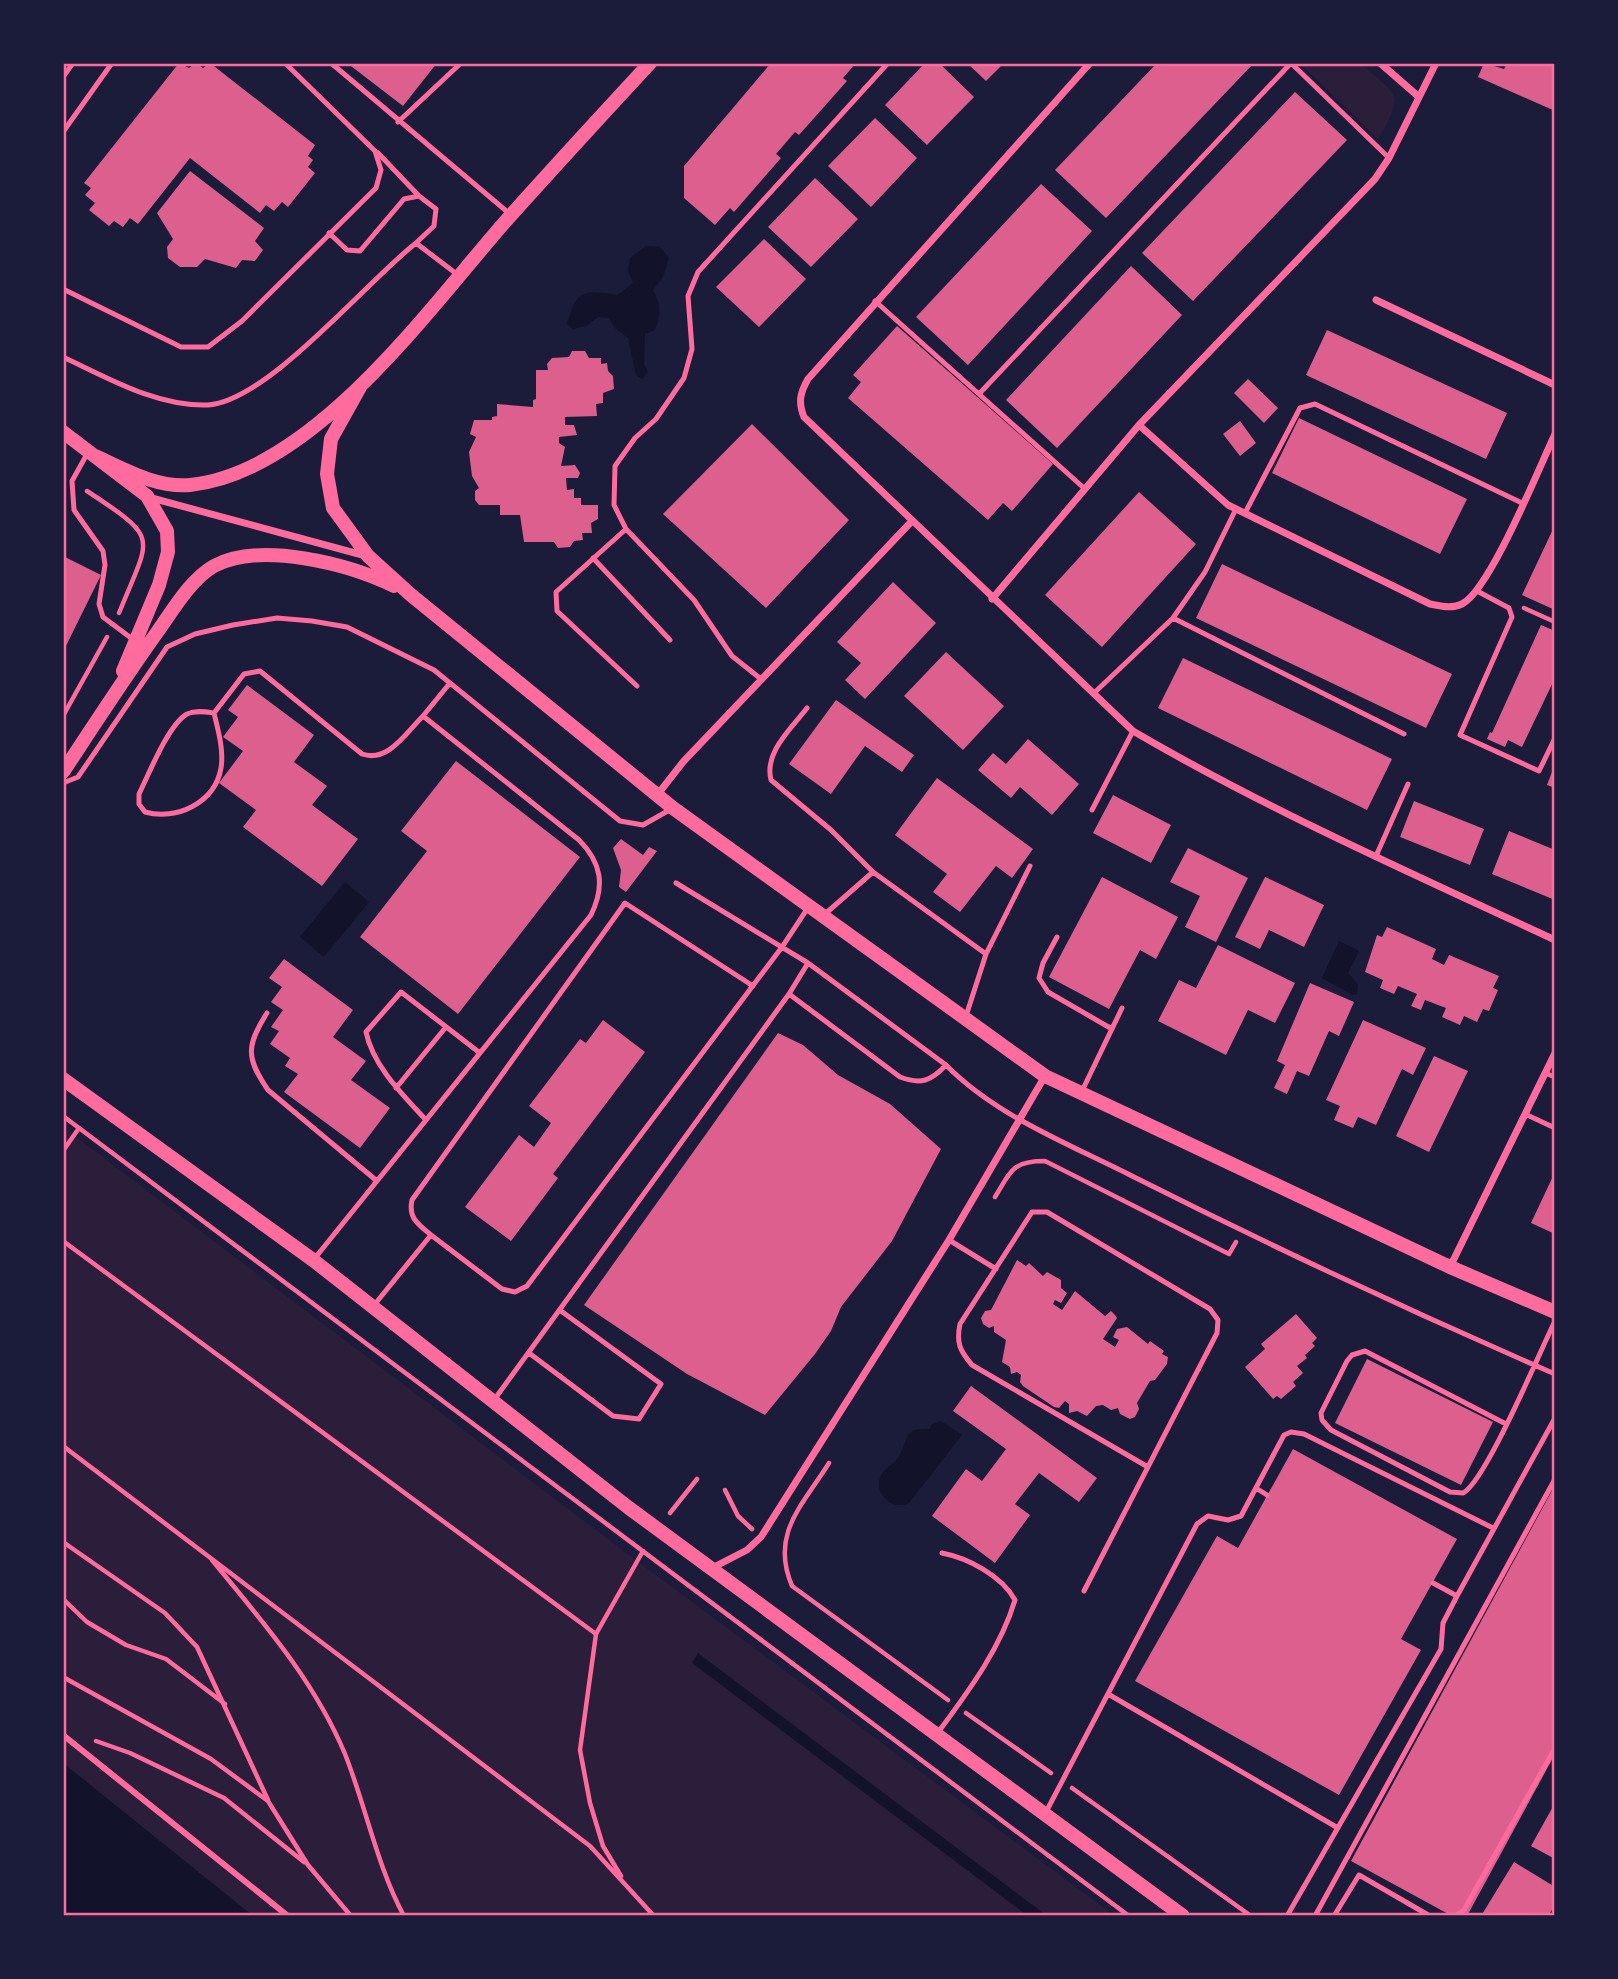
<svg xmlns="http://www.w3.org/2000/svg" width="1618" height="1979" font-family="'Public Sans',sans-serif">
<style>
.green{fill:#2a1e3b}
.water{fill:#12122b}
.building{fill:#dd5f8e}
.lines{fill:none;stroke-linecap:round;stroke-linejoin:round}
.path{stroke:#ff6b9d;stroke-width:4.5}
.service{stroke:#ff6b9d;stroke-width:5}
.pedestrian{stroke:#ff6b9d;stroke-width:6}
.minor{stroke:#ff6b9d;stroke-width:7}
.secondary{stroke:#ff6b9d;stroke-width:14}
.neatline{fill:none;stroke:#ff6b9d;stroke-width:2.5}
</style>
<rect width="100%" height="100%" fill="#1b1b3a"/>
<!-- green -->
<path class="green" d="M1300,63H1360C1398,97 1406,91 1378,139Z
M63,1127L637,1561L1115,1916H253L63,1763Z"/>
<!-- water -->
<path class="water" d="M646,246L660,247L669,258L663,277L653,290C661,305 661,314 655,330L645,334L644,365L648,372L642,379L636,375L628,338L615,328L609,318L598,317L586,326L573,329L567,324C577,291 582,289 617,295L633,283L628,270L630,258Z
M345,882L369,902L324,957L300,937Z
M1339,941L1359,951L1348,973L1358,984L1357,994L1353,995L1322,978Z
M941,1421L962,1435L909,1503C894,1511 874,1495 880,1478C883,1469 893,1465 898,1458C909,1441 902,1427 930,1429L932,1424Z
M698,1653L1047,1916H1028L692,1663Z
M63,1763L253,1916H63Z"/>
<!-- building -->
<path class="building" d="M179,63L189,68L196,63L203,68L210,63L315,145L308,156L313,160L308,167L315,173L288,207L282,202L274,211L266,205L260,213L190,158L138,224L130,218L123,227L114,221L109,226L89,210L95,203L85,195L91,188L84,183Z
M347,63H437L403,106Z
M771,63H856L843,78L847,81L799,135L795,132L776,154L781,158L734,212L730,208L715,225L684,198V166Z
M925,63H939L974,97L927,145L885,105Z
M967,63H1004L986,81Z
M1157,63H1254L1106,218L1055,170Z
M1484,63L1504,69L1507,63H1555V111L1478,77Z
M1295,92L1347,140L1193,301L1142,253Z
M875,118L917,158L871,207L828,166Z
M190,171L264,228L255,241L263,250L255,261L242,260L236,268L205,259L197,267H180L168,258L167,247L173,239L157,213Z
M815,178L858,219L811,267L768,227Z
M1041,184L1092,231L968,365L916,317Z
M764,239L806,279L759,327L716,287Z
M1131,266L1182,315L1057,448L1006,400Z
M897,326L1053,464L1012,511L1003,503L988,520L848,398L861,382L853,375Z
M1327,330L1507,413L1486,459L1306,375Z
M572,351H585L589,358H601V364L607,363L608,371L613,376L614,389L603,393V403L596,404L597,416L565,417V425H574L577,435L559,437V443L565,447L561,466L575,465L580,473L578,478H566L567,490L574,489V498H581V505H598V519L591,523L592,533H582L583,540L574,541L570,547L558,548L554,542H524L520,515H500V505H479L475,500V491L479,488L472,476L469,452L476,437L470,434L474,420H492V417L497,416V404L533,407V400L536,399V370H548L547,364L552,358L569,357Z
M1248,379L1278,408L1264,423L1234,393Z
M1299,418L1467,499L1440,554L1272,473Z
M1240,421L1256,443L1240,456L1223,434Z
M752,424L849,520L766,608L663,514Z
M1139,492L1196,544L1102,647L1045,595Z
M1555,525V610L1522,595Z
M63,556L101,575L63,652Z
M1222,564L1452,674L1426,728L1196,618Z
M893,582L936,623L865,699L845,680L861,663L837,642Z
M1541,625L1555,631V678L1522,747L1508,740L1505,747L1487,739L1490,732L1492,733Z
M946,652L1004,706L963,750L904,696Z
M1183,658L1392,759L1367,810L1158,708Z
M247,685L314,735L294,762L327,786L312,805L358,839L322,886L243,827L256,810L219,783L243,751L223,737L238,717L228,710Z
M836,700L914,755L902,772L865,746L831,794L789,764Z
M1028,739L1079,784L1052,815L1020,787L1011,798L978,770L993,753L1006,764Z
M456,761L580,857L458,1014L360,937L427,851L401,831Z
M1555,764V788L1547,785Z
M937,778L1033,849L1012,878L996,866L960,912L933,892L947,874L895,835Z
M1113,795L1171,825L1151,863L1093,833Z
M1414,801L1484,829L1470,865L1400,837Z
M1509,831L1555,850V900L1492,874Z
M621,839L643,855L649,847L657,851L626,892L619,887L621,870L613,848Z
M1188,848L1248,878L1216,942L1185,927L1200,896L1170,882Z
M1102,877L1178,917L1156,959L1140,950L1109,1009L1049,977Z
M1265,877L1324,905L1304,947L1269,930L1260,949L1235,937Z
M1387,927L1436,949L1432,959L1444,965L1449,955L1499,976L1493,988L1498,990L1489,1011L1483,1009L1477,1022L1464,1016L1460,1025L1442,1017L1446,1008L1425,1000L1421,1010L1411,1006L1417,994L1398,986L1394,994L1380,988L1383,980L1365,972L1377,935L1382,937Z
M1218,945L1295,983L1275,1023L1248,1010L1226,1055L1158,1021L1179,980L1196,988Z
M284,959L353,1010L333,1037L366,1061L351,1080L390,1108L360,1148L284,1092L298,1074L285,1066L290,1058L270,1044L279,1031L271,1027L283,1010L271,1002L282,987L269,978Z
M1310,983L1354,1002L1339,1036L1329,1031L1309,1076L1297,1071L1287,1094L1274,1088L1285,1065L1277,1061Z
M603,1020L645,1052L553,1174L558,1178L511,1241L465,1207L519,1135L534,1147L551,1123L529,1106L580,1039L586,1043Z
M1363,1020L1426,1048L1413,1075L1402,1069L1376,1125L1358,1117L1353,1128L1334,1120L1340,1106L1326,1100Z
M778,1033L803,1045L838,1075L890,1104L941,1149L892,1241L841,1307L831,1331L815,1354L765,1415L687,1374L584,1305Z
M1434,1056L1468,1071L1429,1152L1396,1136Z
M1555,1172V1234L1531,1223Z
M1017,1260L1026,1266L1029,1263L1043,1276L1047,1272L1061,1280V1288L1067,1293L1061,1303L1055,1300L1053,1304L1062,1310L1075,1291L1105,1316L1111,1311L1115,1315L1117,1318L1103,1339L1115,1347L1119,1340L1113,1337L1117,1329L1127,1327L1148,1344L1150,1341L1164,1351L1162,1354L1168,1357L1167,1364L1155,1380L1150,1381L1137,1403L1139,1409L1135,1417L1130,1419L1120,1414L1118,1408L1111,1410L1103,1405L1096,1406L1087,1416L1077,1411L1069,1413V1404L1065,1401L1059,1408L1054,1407L1023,1386L1020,1382L1021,1375L1017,1372L1011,1374L1010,1367L1002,1362L1006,1340L994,1332V1326L989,1328L983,1324L981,1318L985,1311L991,1310Z
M1296,1314L1317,1338L1312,1343L1315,1346L1305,1355L1307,1358L1297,1366L1303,1373L1293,1382L1296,1386L1281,1399L1277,1396L1273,1399L1245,1367L1265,1349L1261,1344Z
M1367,1359L1493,1422L1461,1485L1335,1423Z
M971,1386L1097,1478L1079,1502L1039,1473L1015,1504L1030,1515L995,1563L932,1516L966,1469L982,1481L1006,1449L953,1411Z
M1293,1449L1457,1539L1401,1639L1421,1650L1339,1795L1135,1681L1217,1536L1238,1548Z
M1555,1485V1754L1467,1916H1452L1351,1861Z
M1555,1803V1859L1531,1846Z
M1514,1862L1555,1887V1905L1548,1916H1481Z"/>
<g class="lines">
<!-- path -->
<path class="path" d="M87,491C161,540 151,534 119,613
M1524,608L1555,622
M63,716L107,637
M63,1116L1129,1916
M63,1151L79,1128
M995,1197C1011,1171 1012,1161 1045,1161L1229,1254L1236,1242
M63,1241L596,1634
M63,1446L590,1846L654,1916
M829,1463C802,1506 770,1534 792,1586L948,1700
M725,1490L738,1516L752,1529
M670,1513L697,1479
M63,1542L165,1613L197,1647L268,1800
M212,1560C262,1621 314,1680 345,1754C366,1807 377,1866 404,1916
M63,1599L87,1622L126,1645L166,1659L225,1704
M63,1677L211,1759L268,1801L308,1865L351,1916
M966,1713L1051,1773
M96,1741L130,1753L224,1798L304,1862
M1072,1788L1251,1916
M621,1876L603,1846L590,1803L580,1750L596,1634L643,1551"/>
<!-- service -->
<path class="service" d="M331,63L510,214
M1291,63L1389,158
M63,77L73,63
M398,122L461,63
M63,132L112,63
M378,153L419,196
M416,243L458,275
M63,289L181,347H208L242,321L376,188L381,170L375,151L285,63
M875,301L1085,489
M63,357C108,378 157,407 208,405C268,401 366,282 416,243L434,226L436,209L419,196L404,199L360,251L347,250L329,233
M979,394L1291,63
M87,454L72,481L74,510L103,551L105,565L99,604L103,617L135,641
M1245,513L1300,408L1315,404L1522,503
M626,529L556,592L557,611L637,686
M593,558L670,640
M1477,591L1509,608L1512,617L1460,735L1539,771L1555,738
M1173,618L1404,734
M761,679L732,656L694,600L626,529L614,505L615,466L635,438L656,419L684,378L692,349L688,296L698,272L888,63
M1093,694L1173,618L1205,572L1236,509
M807,708C791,729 764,752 771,780L831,830L873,872
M214,713C218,730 224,750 221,768C215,803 176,821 145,812L139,804V794C149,774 168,725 187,714C196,710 206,712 214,713L244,674L260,671L362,754C388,763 406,733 423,716L579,840C602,863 605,886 591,915L315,1258
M423,716L450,683
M63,783L78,777L167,647L195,634L233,625L277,618L312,621L347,627L434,670L620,821L643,825L673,808
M1092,810L1133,731
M1376,856L1408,784
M676,883L808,963L946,1065C996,1116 1069,1144 1132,1176C1271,1246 1412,1312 1555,1374
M825,914L873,872L986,954
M1057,937L1043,963L1039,978L1048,992L1112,1029
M789,994L900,1077C921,1085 931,1081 946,1065
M267,1013C246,1046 246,1058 268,1090L377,1181
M966,1016L986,954L1030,866
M1545,1073L1555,1077
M396,1088L446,1027
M1082,1091L1122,1008
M1525,1114L1555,1128
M426,1120C403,1095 373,1066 366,1032L401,992L480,1053
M431,1235C418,1224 408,1218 412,1200L625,903L753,986
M949,1240L996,1269
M375,1304L431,1235L502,1289L515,1292L527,1286L782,947L809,906
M529,1353L613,1416L639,1419L661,1384L561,1311
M494,1400L789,994L808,963
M1506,1424L1365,1351L1352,1355L1347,1361L1321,1413L1322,1420L1331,1430L1450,1492L1463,1493C1486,1481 1540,1351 1555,1321
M1256,1488L1267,1495
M1084,1591L1217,1333L1218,1320L1210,1309L1047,1212H1032L960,1324C956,1343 960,1351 972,1365L1148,1467
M1457,1596L1555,1418
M1108,1694L1338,1828
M937,1734C967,1693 1000,1650 1015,1600C1002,1576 968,1558 942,1553
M1046,1812L1197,1524L1208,1516L1228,1520L1241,1516L1284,1435L1291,1432L1304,1434L1493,1528
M1287,1916L1441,1649L1443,1623L1457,1596L1433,1583
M1315,1916L1555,1479
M1334,1916L1359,1875L1430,1916
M1455,1916L1464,1910L1555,1748"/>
<!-- pedestrian -->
<path class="pedestrian" d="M63,1735L288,1916"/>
<!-- minor -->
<path class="minor" d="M1090,63L808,379C800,393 798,402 804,417L1133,731C1268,810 1413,874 1555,940
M1380,63L1419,97
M1376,300L1555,385
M1139,425L1228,505L1430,604C1441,606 1452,609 1462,604C1490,590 1539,468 1555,434
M148,497L366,556
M992,599L1139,425L1375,179L1389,158L1436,63
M658,794L683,762L912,521
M1450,1267L1555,1053
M712,1568L747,1550L761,1537L949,1240L1045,1076"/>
<!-- secondary -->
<path class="secondary" d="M360,387L331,439L327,474L333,508L368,556L411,595L673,808L1045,1076L1450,1267L1555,1312
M63,432L147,496L167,531L168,552L159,585L123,671
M95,456C124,469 156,488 190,485C313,472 427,311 504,223C552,169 601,116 650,63
M63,772C94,725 125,677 158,631C173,610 191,579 214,566C260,541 349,564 394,586
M63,1079L313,1260L629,1508L1183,1916"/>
</g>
<!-- border -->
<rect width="1618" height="1979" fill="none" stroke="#1b1b3a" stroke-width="130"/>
<rect x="65" y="65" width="1488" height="1849" class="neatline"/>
</svg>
